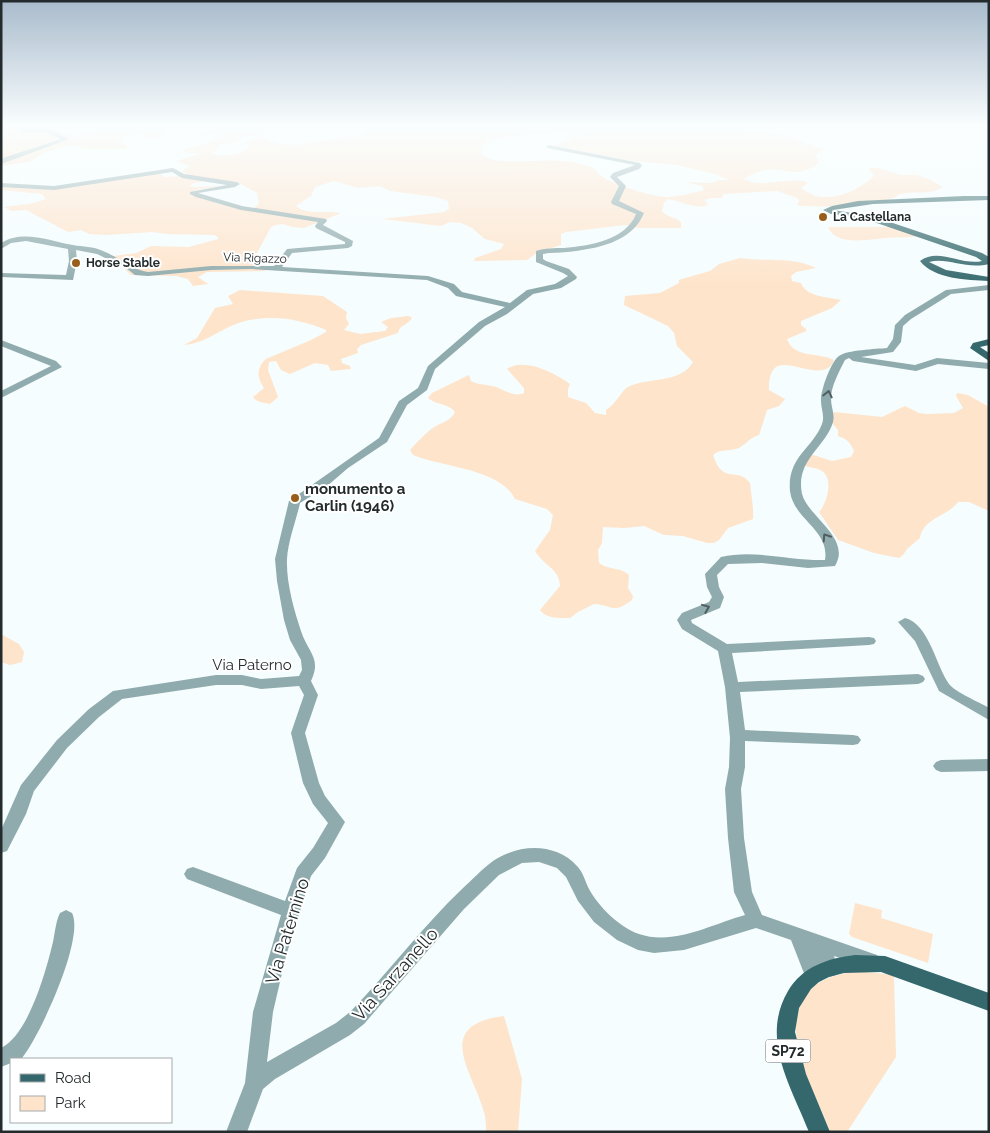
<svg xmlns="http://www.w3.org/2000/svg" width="990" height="1133" font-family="Raleway,sans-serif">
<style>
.green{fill:#fee4cb;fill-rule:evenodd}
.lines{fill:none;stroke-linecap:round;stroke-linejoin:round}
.minor{fill:#90abad;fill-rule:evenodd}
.major{fill:#34686c;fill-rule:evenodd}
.oneway{stroke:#4f5e60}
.poi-dot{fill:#985f1b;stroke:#fff;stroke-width:2}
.labels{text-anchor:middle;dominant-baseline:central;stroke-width:4;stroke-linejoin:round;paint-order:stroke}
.far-poi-label{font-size:12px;font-weight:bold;fill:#232b2c;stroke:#fff;text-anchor:start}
.far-street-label{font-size:12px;fill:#232b2c;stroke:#fff}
.shield{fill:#fff;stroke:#656b6b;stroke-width:1}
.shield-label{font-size:14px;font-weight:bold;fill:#232b2c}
.poi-label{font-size:15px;font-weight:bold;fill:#232b2c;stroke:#fff;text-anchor:start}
.street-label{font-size:15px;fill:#232b2c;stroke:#fff}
.near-street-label{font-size:18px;fill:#232b2c;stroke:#fff}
</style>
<rect width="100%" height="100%" fill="#f5fdfe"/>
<!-- green -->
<path class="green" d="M1,127H53L56,130L75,136L84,135L101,127H175C164,137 157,139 142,138L144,134L124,136L121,142L128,146L124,149H85L77,146H68L46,152L29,162L1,166Z
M210,127H276L263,132L262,135C279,151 310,143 331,139C341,137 352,138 362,136L365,133L364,131L370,127H741L749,131L783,135L824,149L816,155L819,163C794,180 789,167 765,170C757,171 750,176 743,179C748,180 752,183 758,183C771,184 799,177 808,183L802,187V189C807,191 811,195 816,196C836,201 860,189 874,176L868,168H878L901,175H917L931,180L943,187C930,196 915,190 901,194C897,195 895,198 891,199C866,204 822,209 797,205L799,200L797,198L777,191L723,194L722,198H711L704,200L708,204C699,211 680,201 668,199L664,203L662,211C666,217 675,217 681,222V228H639L625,225L566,232L561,234V245L538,252L527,260L474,261L475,258L501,249L504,244L485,239L472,228L461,223L450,222L441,226L382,219L444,212L449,209L448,201L435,197L390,191L380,186L358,188L334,181L315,187L311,196L296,206C308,216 326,210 340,213L339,214L304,228L292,227L283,224L276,225L271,227L257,253L249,259L253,264L265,266L268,269L265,271L207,272L198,277L208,284L193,286L188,279L176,276L131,275L125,269L103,260L106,257L136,253L151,246L189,247L218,239V237L214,235L168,234L152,232L106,235L89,234L81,230L68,232L26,210L11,211L4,207L34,203L46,199L42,194L1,190V186L33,189L158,173L165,177L180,176L204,181L192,184L190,186L193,187L223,186L196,190L190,194L220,204L251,210L259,204L257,193L237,182L189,176L182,171L190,166L177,161L199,154L183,152V150L209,142L226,134L222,131L205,136L194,135ZM565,132L588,135L574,136L554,146L633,161L677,165L715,174L729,180H718L713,183L686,182L702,186L704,190C692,193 678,197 666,197C649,196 616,185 601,176C597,173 597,170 593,168C575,160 551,160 532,161C520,161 488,164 481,153L482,146L487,142L510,136ZM250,135L257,138L245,142L249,147C241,155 222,158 211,153L216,151L220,144L236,143L241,138Z
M828,227H895L918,236C908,238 897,237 886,238C870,239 836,247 828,227Z
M740,258C765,262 793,256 816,268L796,272L791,276L792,281L801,283C806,297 828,297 841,300L832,308L801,321V325L806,329V331L787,339C794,359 819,352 834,360C827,380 800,365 784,365C770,365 769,379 769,390L785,399L779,406L767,410L759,435C748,438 744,447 736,449C728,451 720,449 713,455C723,486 738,466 750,483C751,494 754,509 753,519L728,528L719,540L714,543H707L683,536L664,535L644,526L624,528L603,527L602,543L598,550L599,563C608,570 621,567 629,575L628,588L633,596L632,600C612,615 613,605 594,604L578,612L570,618C560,618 546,619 540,610L560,586C560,569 543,565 535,551L550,530L553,515L547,509L515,499C501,469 442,467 413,455L410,450C416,443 423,436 430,430C438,423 451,422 455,412C448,403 436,405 428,398L432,393L469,375L471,381C478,385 484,384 492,386C503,388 512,398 524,393V388L507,369C524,357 555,373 570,384L568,389V397L586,403L595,413L606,415V410C617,403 621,391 628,387C647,377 681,384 693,362L677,346L674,333L668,326L624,305L625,296L660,293L679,283V280L682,279L710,271L719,264Z
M240,290L323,296L347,312L346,318L349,324L344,330L360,334L385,331L388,327L381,322L391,318L409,316L412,318C408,325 399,325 398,333L361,345L357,349L358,353L341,359L342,363L350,366L351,369L331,371L328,365L315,363L290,374L281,370L276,361L269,362L268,370L278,397L270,404C264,403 256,402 253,397L264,388C257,378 256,368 266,359L311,340L326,332V330C296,317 261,313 231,326C216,333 201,344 184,345L197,338L215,308L233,304L228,296Z
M957,393L968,395L989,407V511L969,502H958C948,516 923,518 920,538L907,549L903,555L899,558L874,553L838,540L819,512C827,503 835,477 820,470C814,467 809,468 804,465L810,454L832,461L851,457L854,451C850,442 847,439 838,436V430L831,422L834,412L882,417L905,406L919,413L926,414L954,413L963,408L956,396Z
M1,634L19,644L24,652L22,662L10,665L1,662Z
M855,903L882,910L881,918L933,934L928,963L852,937L849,934Z
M859,971L894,975L896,1057L847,1132H830C806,1072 754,983 859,971Z
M504,1016L522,1079L518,1132H486C486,1126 486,1118 484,1112C473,1072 432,1025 504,1016Z"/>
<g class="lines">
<!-- minor -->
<path class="minor" d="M22,127H28V130L47,128L69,139L1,164V159L6,157L61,139L46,132L25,133L21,130Z
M549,145L640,163L642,166L639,169L617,177L626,186L619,201L644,213C632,243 595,249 567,252C559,253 551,252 543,254V259L546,261L569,269L577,277L576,279L561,288L533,294L507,314L485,326L435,369L427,390L407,405L387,442L348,468L326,487L300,503C296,521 288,541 287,559C286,582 294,610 301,631C308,653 322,658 311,681L318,695L305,733L319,783L325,796L345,822L325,858L311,876L286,956L273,1012L267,1062L336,1023L350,1012C389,972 422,927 462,889C472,880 482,869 493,861C518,844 555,842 577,866C583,872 585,881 589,889C598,906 620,928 639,934C674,946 712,924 745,915L734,892L728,838L725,789L729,767L730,738L725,687L718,651L682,629L677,620L682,613L709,602L712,597L707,587L705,574L721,557C754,549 791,561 825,560C830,530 793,519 790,491C787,457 813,448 822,424C825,416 821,409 821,401C820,392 831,361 839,356C847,350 876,349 887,348L893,339L895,325L905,315L946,290L989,285V290L951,294L911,319L903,326L901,342L893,352L861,357L915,365L937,358L989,363V369L938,364L916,371L853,361L849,358L845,360C839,372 831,386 831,399C831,407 835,414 833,422C826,447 795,460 802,494C808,517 852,538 835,566L808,568L762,563L728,564L717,575L719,587L724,597L720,608L691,620L692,623L727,644L869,637L874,638L876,641L874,644L869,645L732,653L738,682L918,674L923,676L925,679L923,682L918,684L740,692L745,730L853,735L858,736L861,740L858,744L853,745L745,741V767L741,789L744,838L752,892L762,915L877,955L880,961L877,967L871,969L834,956L838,969L836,975L829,977L823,975L821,981L814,983L807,981L791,940L756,928L684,950L654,953L638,950L617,940L594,922L578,901L566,877L557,868L539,862L522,863L499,875L464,909L364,1024L350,1035L275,1079L263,1089L247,1132H226L245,1083L253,1012L281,915L187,879L184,874L187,869L193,867L285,901L297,868L313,848L328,823L313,804L303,783L291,733L304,695L299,686L261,689L242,685H216L122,699L99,717L67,748L34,791L26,814L7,851L1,853V830L21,785L57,740L89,709L113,691L216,675H242L261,679L299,676L302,670L301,660L290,640L284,620L277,581L275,559L289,501L379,438L399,401L418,388L428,366L479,322L505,307L456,296L448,288L427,280L251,269L211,270L148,276L135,275L126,268L97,254L76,250L77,261L73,280L1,277V273L66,275L69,261L68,249L26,241L11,243L1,249V243C23,229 50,241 73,245C83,247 93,246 103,251C118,257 133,270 148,272L211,266H274L287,249L345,244V242L316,228L315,226L318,222L241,210L196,197L190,194V192L227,185L182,178L172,172L54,190L1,187V183L54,186L173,168L184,174L237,182L240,184L235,187L198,193L242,206L326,219L327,221L323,225L353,241L352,246L348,248L292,253L282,267L428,276L454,284L462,292L510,303L527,290L555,284L568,276L563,273L536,262V251C545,248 554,248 564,248C589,246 626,240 636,214L612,204L611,202L619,186L610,177L613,173L635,165L547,148L546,147Z
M1,340L56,361L62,367L1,398V391L51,366L1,346Z
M905,618C929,624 936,666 949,684C955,692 979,702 989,708V720L939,691L915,641L898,622Z
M989,759V771L941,772L936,770L933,766L936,762L941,760Z
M66,910L72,913C85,938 40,1036 22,1058L11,1059V1063L1,1067V1048C28,1035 45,974 52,946C55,935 55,923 60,913Z"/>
<!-- major -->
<path class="major" d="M964,196H989V200L873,204L833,210L872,216L982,253L989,257V264C966,270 948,257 929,262L946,270L989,277V281C967,280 934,279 920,261C938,247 962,266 982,261L976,257L868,220L831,214L823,210L832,206L858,201Z
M989,339V345L980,347L989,353V361L970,348L973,343Z
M855,955L885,956L989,993V1011L881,972L844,973L829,977L819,982L811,989L799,1008L795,1032L806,1074L830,1132H809C791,1086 760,1039 788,991C802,967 828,958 855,955Z"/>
</g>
<!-- one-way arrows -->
<defs><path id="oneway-chevron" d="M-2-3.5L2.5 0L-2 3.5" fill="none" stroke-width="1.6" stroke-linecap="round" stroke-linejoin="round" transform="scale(1.25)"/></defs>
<g class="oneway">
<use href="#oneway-chevron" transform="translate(828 394) rotate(-77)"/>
<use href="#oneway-chevron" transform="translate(826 537) rotate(-123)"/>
<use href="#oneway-chevron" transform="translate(706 608) rotate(-22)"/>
</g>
<!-- sky -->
<linearGradient id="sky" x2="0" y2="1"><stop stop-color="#a9bbcc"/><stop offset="0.44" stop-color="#fafeff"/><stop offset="1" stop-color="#fafeff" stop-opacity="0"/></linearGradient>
<rect width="990" height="286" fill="url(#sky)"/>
<!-- markers -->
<g class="poi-dot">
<circle cx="823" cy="217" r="5"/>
<circle cx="76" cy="263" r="5"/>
<circle cx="295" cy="498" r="5"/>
</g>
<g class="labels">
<!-- far-poi labels -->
<g class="far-poi-label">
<text x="833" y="217">La Castellana</text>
<text x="86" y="263">Horse Stable</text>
</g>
<!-- far-street labels -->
<g class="far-street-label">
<text transform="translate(255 258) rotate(2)">Via Rigazzo</text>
</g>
<!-- shield labels -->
<rect class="shield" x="765.5" y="1039.5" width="45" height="23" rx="4"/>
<g class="shield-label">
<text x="788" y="1051">SP72</text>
</g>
<!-- poi labels -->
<g class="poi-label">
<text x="305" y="489">monumento a<tspan x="305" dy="17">Carlin (1946)</tspan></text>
</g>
<!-- street labels -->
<g class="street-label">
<text x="252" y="665">Via Paterno</text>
</g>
<!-- near-street labels -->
<g class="near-street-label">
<text transform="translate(287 931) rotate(-73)">Via Paternino</text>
<text transform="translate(395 974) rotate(-48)">Via Sarzanello</text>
</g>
</g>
<!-- border -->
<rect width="990" height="1133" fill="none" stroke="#232b2c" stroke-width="5"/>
<!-- legend -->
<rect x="10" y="1058" width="162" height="65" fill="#ffffff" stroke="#a7aaab"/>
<rect x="20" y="1074" width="25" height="8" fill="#34686c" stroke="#a7aaab"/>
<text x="55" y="1083" font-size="15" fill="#232b2c">Road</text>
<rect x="20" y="1096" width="25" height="15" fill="#fee4cb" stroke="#a7aaab"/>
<text x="55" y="1108" font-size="15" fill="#232b2c">Park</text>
</svg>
